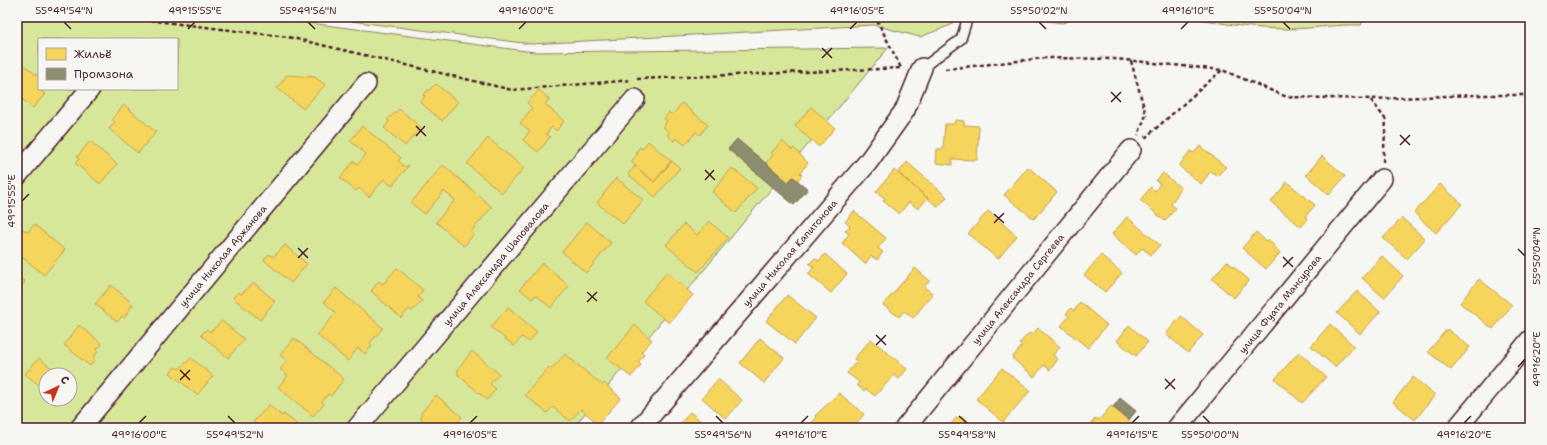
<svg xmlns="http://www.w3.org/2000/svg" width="1547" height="445" font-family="'Shantell Sans',sans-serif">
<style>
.green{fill:#d7e79a;stroke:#908362;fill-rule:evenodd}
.homes{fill:#f6d55c;stroke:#c29e4d}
.industry{fill:#8c8c6e;stroke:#786b5a}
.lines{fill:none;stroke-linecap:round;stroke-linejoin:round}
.service-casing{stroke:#4a1f2b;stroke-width:12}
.minor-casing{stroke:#4a1f2b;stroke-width:22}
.path{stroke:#4a1f2b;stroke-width:2.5;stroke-dasharray:4 3;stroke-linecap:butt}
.service{stroke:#f6f6f2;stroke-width:9}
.minor{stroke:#f6f6f2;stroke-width:19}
.ticks{fill:none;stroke:#4a1f2b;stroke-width:1.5}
.labels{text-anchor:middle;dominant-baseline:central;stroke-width:4;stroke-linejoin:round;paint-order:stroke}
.street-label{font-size:10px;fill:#4a1f2b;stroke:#f6f6f2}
.neatline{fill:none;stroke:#4a1f2b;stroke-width:1.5}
.ticks-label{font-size:10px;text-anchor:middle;fill:#4a1f2b}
</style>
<rect width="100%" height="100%" fill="#f6f6f2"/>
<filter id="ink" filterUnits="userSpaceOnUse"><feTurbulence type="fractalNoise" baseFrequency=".025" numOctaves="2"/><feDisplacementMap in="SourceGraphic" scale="8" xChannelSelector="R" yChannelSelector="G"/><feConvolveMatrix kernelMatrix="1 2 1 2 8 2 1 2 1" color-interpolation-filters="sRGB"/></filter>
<g filter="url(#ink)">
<!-- green -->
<path class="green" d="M17,17H263L534,52L888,48L573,428H17ZM39,39H177V89H39ZM46,375H70V399H46Z
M319,17H956L951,25L920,37L874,25L531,44Z
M1019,17H1080L1062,23Z
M1192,17H1365L1361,25C1336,24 1312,29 1287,29C1258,29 1219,24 1192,17Z"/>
<!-- homes -->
<path class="homes" d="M20,62L39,77V89H44L42,92L45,94L33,108L17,95V66Z
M287,75L315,77L325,85L303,109L277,88Z
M436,84L458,102L442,121L420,102L425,96L423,95Z
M539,90L549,99L545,104L564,121L556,131L552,127L546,134L550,137L538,152L523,140L530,131L520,123L532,108L527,103Z
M682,103L708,125L700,135L696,132L685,145L676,138L674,141L667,135L669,132L663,127L667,121L664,119L669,112L672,115Z
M124,105L156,132L138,153L109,129L115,122L112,119Z
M811,107L835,128L819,147L795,126Z
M399,109L421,127L405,146L384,128L389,122L387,120Z
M955,120L964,121V125L979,126L977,160L952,159V165L936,163L937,149H943L945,124H954Z
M362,126L401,158L398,161L405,167L409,165L392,186L384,179L369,197L359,188L356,191L340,178L354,161L358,164L366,154L350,141Z
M488,138L524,168L502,193L467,164Z
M90,141L117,164L100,184L75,163L79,159L77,157Z
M648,141L671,161L654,182L631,162L638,154L635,153L640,147L642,149Z
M782,141L792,150L794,148L808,163L800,173L802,175L798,180L793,177L788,182L766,163L773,155L771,153Z
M1200,146L1226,167L1217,176L1211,171L1201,184L1179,166L1190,151L1194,153Z
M1322,156L1345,176L1329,195L1306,175Z
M672,161L680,168L655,197L628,174L635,166L654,182Z
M907,162L947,197L938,207L898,173Z
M443,165L492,207L471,232L474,234L464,246L436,222L455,200L444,191L425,214L411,203Z
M1028,167L1057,192L1034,219L1004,195Z
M732,168L757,188L736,213L712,192Z
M894,170L928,198L918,209L909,202L899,214L883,201L885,198L876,192Z
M1163,173L1181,188L1171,204L1176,208L1165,221L1140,200L1151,187L1155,191L1160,184L1156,181Z
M616,178L643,200L623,224L597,203Z
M1287,182L1315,205L1305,217L1308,219L1301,227L1271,202Z
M1440,184L1462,204L1436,233L1414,213Z
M854,211L886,238L878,248L883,252L877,260L871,256L865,264L842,243L849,234L845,231L850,226L845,222Z
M988,211L1017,236L998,259L968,234Z
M1127,217L1160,245L1151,255L1142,248L1136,255L1112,234Z
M1402,218L1425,239L1407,259L1383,238Z
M709,221L728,238L698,272L666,245L684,224L697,235Z
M587,222L611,243L586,273L562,252Z
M34,224L65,250L44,275L17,253V236L23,229L28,232Z
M1256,232L1266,241L1268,239L1280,253L1266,269L1242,248Z
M285,245L307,264L291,283L264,260L269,254L273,257Z
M825,254L847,274L831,293L808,274L814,267L809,264L815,258L819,261Z
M1101,255L1122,273L1105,292L1084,275Z
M1382,256L1403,276L1384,298L1362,278Z
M1227,261L1249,280L1234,298L1212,279Z
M542,263L569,286L551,308L536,295L532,299L520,289Z
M397,268L423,290L418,297L422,301L412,311L409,309L401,318L371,291L379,281L383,284Z
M915,268L930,281L924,287L933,294L913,318L904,311L899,317L883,305Z
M667,272L693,295L669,323L643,301Z
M17,275L25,282L21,287L22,292L17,298Z
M1479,279L1512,305L1493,329L1460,303Z
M254,283L275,301L260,320L233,298L238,292L241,294Z
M111,285L133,304L124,318L122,316L117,322L95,304Z
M336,288L383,328L370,343L372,346L365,354L358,348L348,361L317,335L336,313L324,302Z
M1357,291L1380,312L1360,334L1337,313Z
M787,295L816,318L795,344L766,321Z
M1080,302L1107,325L1088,348L1061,326L1069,316L1066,314L1071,308L1074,311Z
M508,307L537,332L529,342L522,337L514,346L491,327Z
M1181,316L1203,335L1188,353L1166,334Z
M222,321L244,339L228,358L201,335L207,329L210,332Z
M1330,324L1354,346L1335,367L1311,346Z
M79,325L102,344L96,350L98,351L93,358L95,360L90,366L64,345Z
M635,325L652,340L641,352L644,355L638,362L641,365L631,377L607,358Z
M1129,325L1148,342L1136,356L1117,341Z
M1038,328L1060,347L1053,355L1058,359L1050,370L1044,365L1034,377L1012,358L1022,346L1019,344L1029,333L1032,335Z
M1447,329L1470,347L1451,370L1428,352Z
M294,338L344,379L331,396L328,394L322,402L324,404L313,416L278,387L288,376L280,369L287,361L280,355Z
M760,338L784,358L764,383L740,363Z
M871,339L907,369L899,379L894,375L875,396L866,389L864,391L857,385L859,382L847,373L857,361L854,359Z
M472,351L499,374L490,384L496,389L487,400L458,375V369Z
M1299,352L1326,377L1302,403L1275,379Z
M565,354L602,385L604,383L621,398L598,424L581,409L570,421L553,407L547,413L525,395L549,367L552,369Z
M39,358L60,375H46V391L25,374Z
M191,358L213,376L197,395L170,373L175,367L179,369Z
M1002,368L1030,391L1003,422L976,399Z
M1413,377L1435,395L1415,420L1393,402Z
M718,379L742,400L726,419L702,398Z
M839,393L864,414L855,426L853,424L849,428H811L809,426L816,418L815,416Z
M436,395L462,417L453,428H431L421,419V413Z
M269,405L282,416L284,414L301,428H257L258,426L253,422Z
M1111,406L1134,425L1131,428H1087L1096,418L1099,420Z
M690,412L709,428H677Z
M963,417L976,428H948L956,418Z"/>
<!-- industry -->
<path class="industry" d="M737,139L788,182L793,177L808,189L794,205L728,149Z
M1120,398L1136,411L1129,420L1113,407Z"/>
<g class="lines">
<!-- service casing -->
<g class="service-casing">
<path id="service" d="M922,68L961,39L968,17"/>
</g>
<!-- minor casing -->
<g class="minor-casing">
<path id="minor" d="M17,176L90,89
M80,428L366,84
M357,428L635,99
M640,428L868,162L905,110L922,68
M905,428L1131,150
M1177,428L1382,179
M1457,428L1530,340"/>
</g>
<!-- path -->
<path class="path" d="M122,17L288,37L512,90L632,80
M482,17L519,21L621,17
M856,17L877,20L901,68
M1131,61L1146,115L1138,135
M945,69L1045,58L1115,59L1222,70L1287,97L1371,99L1475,95H1530
M637,79L902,68
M1371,100L1386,120L1383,162
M1145,138L1222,70"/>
<!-- service -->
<use href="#service" class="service"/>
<!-- minor -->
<use href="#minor" class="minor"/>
</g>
</g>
<!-- ticks -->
<path class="ticks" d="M64,22L71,29M308,22L315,29M1039,22L1046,29M1283,22L1290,29M188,29L195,22M519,29L526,22M850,29L857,22M1181,29L1188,22M822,48L832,58M822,58L832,48M1111,92L1121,102M1111,102L1121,92M416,126L426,136M1400,135L1410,145M416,136L425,126M1400,145L1410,135M705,170L715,180M705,180L714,170M22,201L29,194M994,214L1004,223M994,223L1004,213M298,248L308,258M1518,249L1525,256M1283,257L1293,267M298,258L308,248M1283,267L1293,257M587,292L597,301M587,302L597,292M876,335L886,345M876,345L886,335M1518,367L1525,359M180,370L190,380M1165,379L1175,389M180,380L190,370M1165,389L1175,379M228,416L235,423M716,416L723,423M959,416L967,423M1203,416L1210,423M139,423L146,416M470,423L477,416M801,423L808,416M1132,423L1139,416M1464,423L1471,416"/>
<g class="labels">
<!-- street labels -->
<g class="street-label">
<text transform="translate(790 253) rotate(-49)">улица Николая Капитонова</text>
<text transform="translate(223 256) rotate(-50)">улица Николая Аржанова</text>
<text transform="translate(496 264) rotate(-50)">улица Александра Шаповалова</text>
<text transform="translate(1018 289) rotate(-51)">улица Александра Сергеева</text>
<text transform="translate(1280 304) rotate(-51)">улица Фуата Мансурова</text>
</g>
</g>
<!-- margin -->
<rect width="1547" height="445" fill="none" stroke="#f6f6f2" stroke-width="44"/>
<!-- legend -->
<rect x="38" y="38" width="140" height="52" fill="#f6f6f2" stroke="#b1a0a2"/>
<rect x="46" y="48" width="20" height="12" fill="#f6d55c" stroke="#b1a0a2"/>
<text x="74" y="58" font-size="12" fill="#4a1f2b">Жильё</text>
<rect x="46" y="68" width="20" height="12" fill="#8c8c6e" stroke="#b1a0a2"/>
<text x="74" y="78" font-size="12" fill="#4a1f2b">Промзона</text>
<!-- north arrow -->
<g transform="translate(58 387) rotate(44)"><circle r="19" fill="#f6f6f2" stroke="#b1a0a2"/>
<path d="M0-3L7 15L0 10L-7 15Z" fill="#c8321e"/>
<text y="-6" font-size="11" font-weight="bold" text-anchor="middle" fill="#4a1f2b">С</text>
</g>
<rect x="22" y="22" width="1503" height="401" class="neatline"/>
<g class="ticks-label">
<text x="64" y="14">55°49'54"N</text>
<text x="195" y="14">49°15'55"E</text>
<text x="308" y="14">55°49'56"N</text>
<text x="526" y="14">49°16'00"E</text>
<text x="857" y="14">49°16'05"E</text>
<text x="1039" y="14">55°50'02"N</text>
<text x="1188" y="14">49°16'10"E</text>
<text x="1283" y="14">55°50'04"N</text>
<text transform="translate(11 201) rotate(-90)" y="4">49°15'55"E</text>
<text transform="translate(1536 256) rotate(-90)" y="4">55°50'04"N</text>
<text transform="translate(1536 359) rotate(-90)" y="4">49°16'20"E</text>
<text x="139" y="438">49°16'00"E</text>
<text x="235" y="438">55°49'52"N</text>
<text x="470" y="438">49°16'05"E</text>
<text x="723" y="438">55°49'56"N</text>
<text x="801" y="438">49°16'10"E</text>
<text x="967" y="438">55°49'58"N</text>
<text x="1132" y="438">49°16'15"E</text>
<text x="1210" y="438">55°50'00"N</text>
<text x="1464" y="438">49°16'20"E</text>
</g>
</svg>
